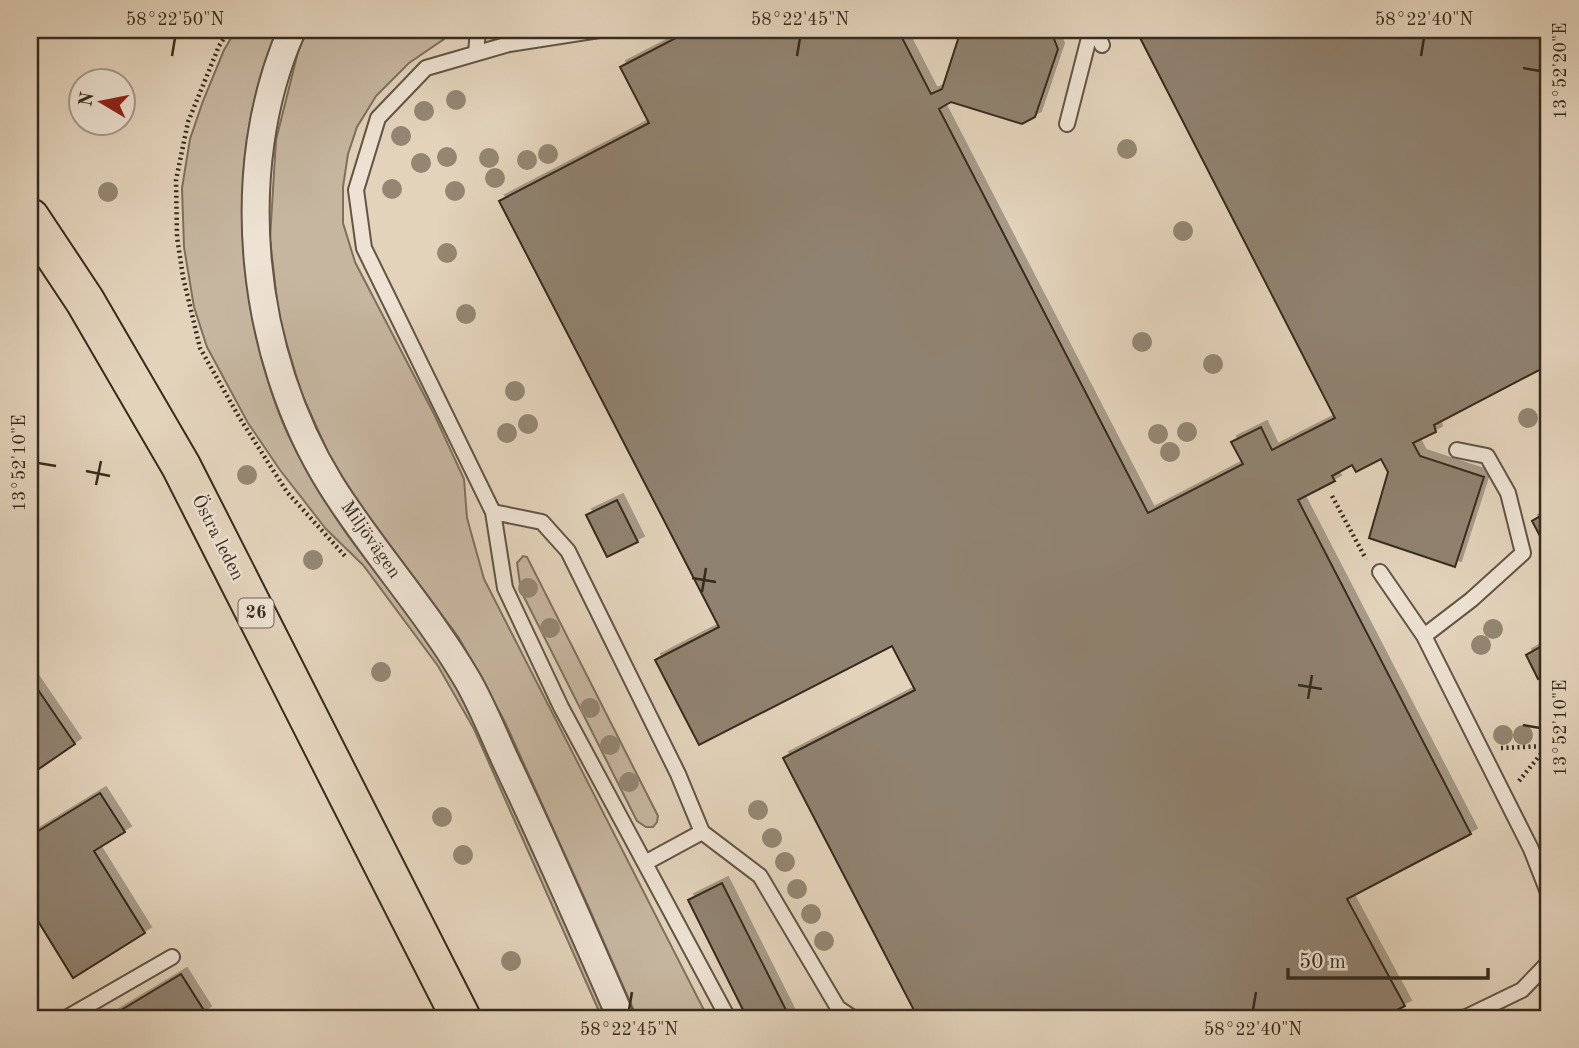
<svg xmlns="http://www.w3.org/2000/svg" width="1579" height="1048" font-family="'Old Standard TT',serif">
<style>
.green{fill:#c6b6a0;stroke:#7e705f;stroke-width:2}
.building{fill:#908270;stroke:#372b1e;stroke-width:2;filter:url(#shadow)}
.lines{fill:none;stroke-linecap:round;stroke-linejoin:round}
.lane-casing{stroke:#625545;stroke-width:18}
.street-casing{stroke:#625545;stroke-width:30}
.highway-casing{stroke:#372b1e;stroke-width:42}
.path{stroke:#372b1e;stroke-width:4.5;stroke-dasharray:2 3.5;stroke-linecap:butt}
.lane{stroke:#ede2d3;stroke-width:14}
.street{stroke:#ede2d3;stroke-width:26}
.highway{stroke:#e3d3bb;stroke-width:38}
.tree{fill:#948673}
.ticks{fill:none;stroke:#372b1e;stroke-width:2.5}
.labels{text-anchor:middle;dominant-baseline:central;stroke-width:5;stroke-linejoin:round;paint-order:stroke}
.shield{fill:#ede2d3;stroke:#6e6254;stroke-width:2}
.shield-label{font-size:18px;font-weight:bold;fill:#372b1e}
.street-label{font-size:19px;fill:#372b1e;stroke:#ede2d3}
.neatline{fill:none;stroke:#372b1e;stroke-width:2.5}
.ticks-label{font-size:18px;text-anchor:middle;fill:#372b1e}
</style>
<defs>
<filter id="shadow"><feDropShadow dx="6" dy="-6" stdDeviation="0" flood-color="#0004"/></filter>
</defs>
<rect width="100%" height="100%" fill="#e3d3bb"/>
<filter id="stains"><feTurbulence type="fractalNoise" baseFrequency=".00286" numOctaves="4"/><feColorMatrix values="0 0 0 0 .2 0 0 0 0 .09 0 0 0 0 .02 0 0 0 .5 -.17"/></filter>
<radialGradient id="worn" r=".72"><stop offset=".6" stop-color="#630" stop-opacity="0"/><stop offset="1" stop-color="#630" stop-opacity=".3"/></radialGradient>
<!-- green -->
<path class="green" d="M236,30H277C227,149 234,288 277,408C291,447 314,483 336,518C369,570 416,614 446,667C472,715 494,765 517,814C547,882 578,950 607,1018H602L474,729L438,666L363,565L326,529L280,470L248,423L207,347L194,307L184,247L182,188L190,139L203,101L224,50Z
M307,30H447L444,39L409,63L376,96L357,127L348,154L343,187V223L355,262L434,414L464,479L467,518L484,579L708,1018H637L589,908L505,722L459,638L338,475L301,392L279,318L270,239L276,140L298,52Z
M523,556L527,557L658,816L657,822L653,827H646L637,821L521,591L517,563Z"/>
<!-- building -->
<path class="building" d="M691,30H898L931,94L942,89L961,30H1040L1052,34L1058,49L1035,117L1022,124L951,102L939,109L1148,513L1243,464L1231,442L1261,427L1272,450L1335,418L1136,30H1549V375L1545,367L1434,425L1436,432L1413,443L1420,456L1484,477L1455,567L1369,538L1388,472L1381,459L1356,472L1352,465L1332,476L1335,481L1298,500L1471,834L1347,899L1405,1006L1381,1018H918L783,758L915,690L892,646L699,745L655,660L719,627L499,201L649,123L620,67Z
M617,500L638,542L607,557L586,515Z
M1549,511V553L1532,521Z
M1549,642V675L1538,679L1526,655Z
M30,678L75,744L30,775Z
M100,793L125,832L94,851L145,933L73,978L30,908V836Z
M722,883L790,1018H747L688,900Z
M181,974L205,1012L195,1018H108Z"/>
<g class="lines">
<!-- lane casing -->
<g class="lane-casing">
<path id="lane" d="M599,30L509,44L426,68L378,118L356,190L364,248L493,512L505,588L561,707L728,1018
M1095,30L1102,45
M476,53L478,30
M1067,124L1091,30
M493,512L542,522L568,551L678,774L702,832L760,876L838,1008L839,1018
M1380,572L1424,636L1531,849L1549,895
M1424,636L1471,600L1523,553L1508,493L1487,456L1457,450
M645,863L702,832
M838,1008L853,1018
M66,1018L172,957
M1464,1018L1522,990L1549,962"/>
</g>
<!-- street casing -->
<g class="street-casing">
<path id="street" d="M292,30C230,170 250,355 331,485C373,552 428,612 468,681C484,709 496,741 510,770C549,852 585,935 621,1018"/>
</g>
<!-- highway casing -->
<g class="highway-casing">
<path id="highway" d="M30,218L85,301L181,466L461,1018"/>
</g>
<!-- path -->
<path class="path" d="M229,30L219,46L188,122L176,180L177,237L183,277L200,348L239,417L287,492L345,556
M1332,496L1366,559
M1501,748L1545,746
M1519,781L1549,744"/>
<!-- lane -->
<use href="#lane" class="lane"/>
<!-- street -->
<use href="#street" class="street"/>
<!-- highway -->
<use href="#highway" class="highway"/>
</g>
<!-- trees -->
<g class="tree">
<circle cx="456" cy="100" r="10"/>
<circle cx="424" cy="111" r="10"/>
<circle cx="401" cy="136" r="10"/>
<circle cx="1127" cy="149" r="10"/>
<circle cx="548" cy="154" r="10"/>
<circle cx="447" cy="157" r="10"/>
<circle cx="489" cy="158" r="10"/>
<circle cx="527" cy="160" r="10"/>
<circle cx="421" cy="163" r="10"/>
<circle cx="495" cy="178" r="10"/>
<circle cx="392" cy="189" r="10"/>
<circle cx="455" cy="191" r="10"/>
<circle cx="108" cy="192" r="10"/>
<circle cx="1183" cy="231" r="10"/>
<circle cx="447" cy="253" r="10"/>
<circle cx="466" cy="314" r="10"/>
<circle cx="1142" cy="342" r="10"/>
<circle cx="1213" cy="364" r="10"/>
<circle cx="515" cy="391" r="10"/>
<circle cx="1528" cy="418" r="10"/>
<circle cx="528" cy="424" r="10"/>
<circle cx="1187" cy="432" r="10"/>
<circle cx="507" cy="433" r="10"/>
<circle cx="1158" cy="434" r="10"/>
<circle cx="1170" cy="452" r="10"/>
<circle cx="247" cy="475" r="10"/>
<circle cx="313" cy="560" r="10"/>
<circle cx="528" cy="588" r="10"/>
<circle cx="550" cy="628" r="10"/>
<circle cx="1493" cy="629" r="10"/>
<circle cx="1481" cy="645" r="10"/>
<circle cx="381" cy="672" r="10"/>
<circle cx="590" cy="708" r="10"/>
<circle cx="1503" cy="735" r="10"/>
<circle cx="1523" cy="735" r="10"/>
<circle cx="610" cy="745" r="10"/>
<circle cx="629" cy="782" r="10"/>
<circle cx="758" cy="810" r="10"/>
<circle cx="442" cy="817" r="10"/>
<circle cx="772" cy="838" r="10"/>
<circle cx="463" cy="855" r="10"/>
<circle cx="785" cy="862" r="10"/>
<circle cx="797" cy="889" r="10"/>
<circle cx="811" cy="914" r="10"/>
<circle cx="824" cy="941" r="10"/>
<circle cx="511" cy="961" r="10"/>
</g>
<!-- ticks -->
<path class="ticks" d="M172,56L175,38M797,56L800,38M1421,56L1424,38M1523,68L1540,71M38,463L56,466M86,471L110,476M96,485L101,461M692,578L716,582M702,592L706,568M1298,685L1322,689M1308,699L1312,675M1523,725L1540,728M629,1010L632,992M1253,1010L1256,992"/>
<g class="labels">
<!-- shield labels -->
<rect class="shield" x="238.5" y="598.5" width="35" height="29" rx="5"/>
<g class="shield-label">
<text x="256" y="613">26</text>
</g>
<!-- street labels -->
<g class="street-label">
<text transform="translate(217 538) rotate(63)">Östra leden</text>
<text transform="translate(370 540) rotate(55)">Miljövägen</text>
</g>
</g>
<!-- margin -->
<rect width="1579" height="1048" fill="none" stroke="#e3d3bb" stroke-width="77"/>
<!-- north arrow -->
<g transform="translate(102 102) rotate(280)"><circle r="33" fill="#ede2d3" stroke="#a4998b" stroke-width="2"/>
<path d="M0-5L12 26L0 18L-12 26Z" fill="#8f2418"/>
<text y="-10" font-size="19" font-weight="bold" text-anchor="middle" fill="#372b1e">N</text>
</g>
<!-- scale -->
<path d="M1288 968v10h200v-10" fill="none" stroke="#372b1e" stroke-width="3.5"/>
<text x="1299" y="968" font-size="21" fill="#372b1e" stroke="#ede2d3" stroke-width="5" paint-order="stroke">50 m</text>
<rect x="38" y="38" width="1502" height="972" class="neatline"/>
<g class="ticks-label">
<text x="175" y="25">58°22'50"N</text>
<text x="800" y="25">58°22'45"N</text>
<text x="1424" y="25">58°22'40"N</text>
<text transform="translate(1560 71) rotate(-90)" y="6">13°52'20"E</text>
<text transform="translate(19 463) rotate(-90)" y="6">13°52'10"E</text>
<text transform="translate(1560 728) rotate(-90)" y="6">13°52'10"E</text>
<text x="629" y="1035">58°22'45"N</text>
<text x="1253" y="1035">58°22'40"N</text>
</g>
<rect width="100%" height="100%" filter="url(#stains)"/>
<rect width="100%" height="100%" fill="url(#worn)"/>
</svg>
